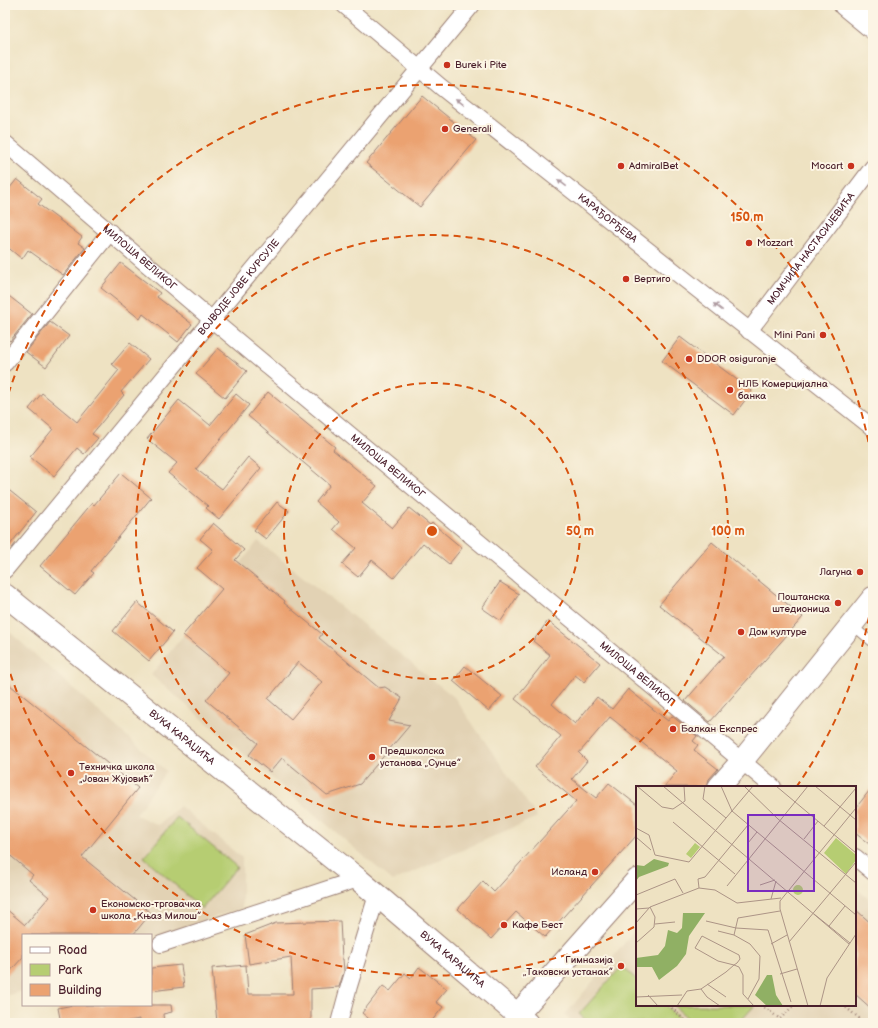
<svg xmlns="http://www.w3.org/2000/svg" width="878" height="1028" font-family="'Balsamiq Sans',sans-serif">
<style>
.built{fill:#e2d2b4}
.green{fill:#b6cd72;stroke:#80764e}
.building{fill:#eba271;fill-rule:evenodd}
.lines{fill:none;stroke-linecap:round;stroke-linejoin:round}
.lane-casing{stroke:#9c8076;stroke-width:10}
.street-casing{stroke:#9c8076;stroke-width:18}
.secondary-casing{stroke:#9c8076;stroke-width:24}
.path{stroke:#9c8076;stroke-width:2.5;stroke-dasharray:1 3;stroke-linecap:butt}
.lane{stroke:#fff;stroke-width:8}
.street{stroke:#fff;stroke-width:16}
.secondary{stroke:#fff;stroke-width:22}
.oneway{fill:#ae9aa0}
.ring{fill:none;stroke:#d8530f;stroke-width:2;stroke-dasharray:7 5}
.poi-dot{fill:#c8321e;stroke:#fcf5e5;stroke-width:1.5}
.labels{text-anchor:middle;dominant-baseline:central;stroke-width:4;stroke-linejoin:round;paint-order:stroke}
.poi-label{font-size:10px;fill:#4a1f2b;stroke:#fcf5e5;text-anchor:start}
.street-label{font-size:10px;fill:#4a1f2b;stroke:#fcf5e5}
.inset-road{fill:none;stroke:#ac9486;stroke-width:1}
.view{fill:#7b2cbf;fill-opacity:0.15;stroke:#7b2cbf;stroke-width:2}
.inset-edge{fill:none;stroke:#4a1f2b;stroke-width:2}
.centre{fill:#d8530f;stroke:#fcf5e5;stroke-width:2}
.ring-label{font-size:12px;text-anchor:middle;font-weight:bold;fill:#d8530f;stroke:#fcf5e5;stroke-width:4;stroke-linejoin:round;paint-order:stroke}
</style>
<rect width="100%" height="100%" fill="#fcf5e5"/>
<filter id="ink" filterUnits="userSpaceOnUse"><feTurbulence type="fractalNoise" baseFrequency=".025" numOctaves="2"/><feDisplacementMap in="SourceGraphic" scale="8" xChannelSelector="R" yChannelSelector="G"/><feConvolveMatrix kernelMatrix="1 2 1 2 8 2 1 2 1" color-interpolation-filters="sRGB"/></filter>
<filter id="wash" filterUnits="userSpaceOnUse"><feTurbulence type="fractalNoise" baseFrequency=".012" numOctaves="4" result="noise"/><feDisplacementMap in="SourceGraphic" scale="16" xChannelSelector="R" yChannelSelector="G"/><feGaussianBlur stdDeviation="0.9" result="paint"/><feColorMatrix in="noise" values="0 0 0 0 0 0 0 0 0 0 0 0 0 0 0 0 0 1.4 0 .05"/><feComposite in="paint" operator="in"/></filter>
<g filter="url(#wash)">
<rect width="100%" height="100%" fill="#eee2c2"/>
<!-- built -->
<path class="built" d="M258,541L454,697L537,817L393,881L151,675L204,610Z
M5,628L166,771L136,815L158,825L180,806L242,858V908L153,937L152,954L151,955V935H23V991L5,996V884L10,877L5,873Z
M855,887L873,903V1023H574L565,1015L637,928V1005H855Z"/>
<!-- green -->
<path class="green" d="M177,817L237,867L202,909L144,857Z
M622,966L637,980V1005H665L684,1023H589L579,1014Z
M673,1005H755L739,1023H693Z"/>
<g id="blocks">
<!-- building -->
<path class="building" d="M422,96L476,140L420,207L366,163Z
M17,179L42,199L38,204L82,237L78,243L85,248L63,275L28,250L22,259L5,245V194Z
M121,263L160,293L157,297L192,324L178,342L143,314L140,319L101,288Z
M5,293L32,314L10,341L5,337Z
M50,322L69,336L46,367L26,352Z
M680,337L752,391L734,415L662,361Z
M130,343L149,359L121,392L124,395L92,434L98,438L84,454L77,448L54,476L30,457L53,429L29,409L42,393L77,422L119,370L112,364Z
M218,348L247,371L225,398L196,374Z
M268,392L335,447L333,450L377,486L362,503L392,528L409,508L430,525L432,523L462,548L449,564L423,543L394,578L372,560L358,577L342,564L356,548L333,529L339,522L316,502L330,485L248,416Z
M236,394L249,405L196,469L222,489L248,457L261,468L219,519L206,508L208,506L168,473L177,463L147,439L179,400L210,425Z
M121,473L151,498L91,571L94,573L75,595L40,566L92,503L94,505Z
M5,487L36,512L5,551Z
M277,502L289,511L266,539L254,530Z
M213,523L244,550L235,560L285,601L284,603L322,634L319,638L379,688L385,687L402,698L389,721L410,725L360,784L327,795L282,758L270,772L249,755L258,743L206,700L229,673L183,635L222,589L197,568L213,550L200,539ZM298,662L322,682L291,719L268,699Z
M712,542L803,617L710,722L685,701L724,656L659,605Z
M500,582L519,594L501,621L482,608Z
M137,602L173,632L149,661L113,631Z
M548,621L600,663L584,682L575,675L552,704L575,724L597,697L612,709L628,689L668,721L672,716L697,736L693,741L698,745L694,750L718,769L709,779L707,787H664L677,771L610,717L579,753L587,761L572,779L596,798L609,783L637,805V835L545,937L516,912L491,939L458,909L483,881L494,892L576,801L535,767L561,736L515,699L550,655L533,641Z
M465,666L502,696L489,711L453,681Z
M5,681L138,788L82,857L151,913L133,935H23V957L5,977V908L25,925L49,897L29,880L33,875L5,851Z
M873,786V847L855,833V809Z
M855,909L873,925V1010L855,994Z
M340,921L342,959H343L344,971L339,987L311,989V1023H217L212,968L246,965L248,994H293L291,957L249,964L245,935L276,923Z
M181,965L184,987L151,991V968Z
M419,967L447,989L436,1002L443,1007L430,1023H374L362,1013L383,986L390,991L405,973L411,978Z
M73,1005H171L172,1012L163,1014L164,1023H139V1019L120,1023H61L58,1008Z"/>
</g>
</g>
<g filter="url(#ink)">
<use href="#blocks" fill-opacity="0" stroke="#9c8076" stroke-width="1"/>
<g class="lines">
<!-- lane casing -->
<g class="lane-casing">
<path id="lane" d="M852,625L873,643"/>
</g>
<!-- street casing -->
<g class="street-casing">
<g id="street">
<path id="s1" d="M344,5L441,87L873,428"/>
<path id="s2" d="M5,143L211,319L773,787"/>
<path id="s3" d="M749,331L873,167"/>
<path d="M5,363L110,232"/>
<path id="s4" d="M5,570L472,5"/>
<path d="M855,857L873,872"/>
<path d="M161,944L358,879"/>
<path d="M339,1023L349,986L377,895"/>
</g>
</g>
<!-- secondary casing -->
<g class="secondary-casing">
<g id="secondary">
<path d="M845,5L873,28"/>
<path id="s5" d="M5,595L358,879L527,1023"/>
<path d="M719,787L742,761L873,598"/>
<path d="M518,1014L637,880"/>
</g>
</g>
<!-- path -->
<path class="path" d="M871,381L873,379
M669,1005L687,1023
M761,1005L780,1019L794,1005
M843,1005L865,1023"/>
<!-- lane -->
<use href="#lane" class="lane"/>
<!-- street -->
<use href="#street" class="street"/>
<!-- secondary -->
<use href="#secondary" class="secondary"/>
</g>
<!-- one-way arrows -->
<defs><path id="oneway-solid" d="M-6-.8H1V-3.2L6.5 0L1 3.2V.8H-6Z"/></defs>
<g class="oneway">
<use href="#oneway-solid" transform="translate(460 102) rotate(-142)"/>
<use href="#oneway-solid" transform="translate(562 183) rotate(-142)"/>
<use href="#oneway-solid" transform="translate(718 307) rotate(-142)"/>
</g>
</g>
<!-- distance rings -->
<g class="ring">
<circle cx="432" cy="531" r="148"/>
<circle cx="432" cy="531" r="296"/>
<path d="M873 593A445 445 0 0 1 797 786M634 927A445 445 0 0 1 5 657M5 405A445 445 0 0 1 873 469"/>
</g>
<!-- markers -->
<g class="poi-dot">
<circle cx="447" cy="65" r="4"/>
<circle cx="445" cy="129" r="4"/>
<circle cx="621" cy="166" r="4"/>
<circle cx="851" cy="166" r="4"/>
<circle cx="749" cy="243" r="4"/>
<circle cx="626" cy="279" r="4"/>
<circle cx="823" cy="335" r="4"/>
<circle cx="689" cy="359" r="4"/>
<circle cx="730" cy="390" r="4"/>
<circle cx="860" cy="572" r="4"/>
<circle cx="838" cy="603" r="4"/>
<circle cx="741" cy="632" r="4"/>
<circle cx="673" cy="729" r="4"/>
<circle cx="372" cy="757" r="4"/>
<circle cx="71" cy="773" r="4"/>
<circle cx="595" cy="872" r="4"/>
<circle cx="93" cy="910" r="4"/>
<circle cx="504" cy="925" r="4"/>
<circle cx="621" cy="966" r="4"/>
</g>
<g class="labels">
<!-- poi labels -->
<g class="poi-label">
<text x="455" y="65">Burek i Pite</text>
<text x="453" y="129">Generali</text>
<text x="629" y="166">AdmiralBet</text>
<text x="843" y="166" text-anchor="end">Mocart</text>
<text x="757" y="243">Mozzart</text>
<text x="634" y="279">Вертиго</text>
<text x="815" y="335" text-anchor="end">Mini Pani</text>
<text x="697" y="359">DDOR osiguranje</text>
<text x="738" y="384">НЛБ Комерцијална<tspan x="738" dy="12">банка</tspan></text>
<text x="852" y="572" text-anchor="end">Лагуна</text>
<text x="830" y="597" text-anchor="end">Поштанска<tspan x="830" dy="12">штедионица</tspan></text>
<text x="749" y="632">Дом културе</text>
<text x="681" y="729">Балкан Експрес</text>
<text x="380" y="751">Предшколска<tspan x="380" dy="12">установа „Сунце”</tspan></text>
<text x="79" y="767">Техничка школа<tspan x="79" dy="12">„Јован Жујовић”</tspan></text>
<text x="587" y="872" text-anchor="end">Исланд</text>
<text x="101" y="904">Економско-трговачка<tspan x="101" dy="12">школа „Књаз Милош”</tspan></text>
<text x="512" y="925">Кафе Бест</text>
<text x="613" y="960" text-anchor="end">Гимназија<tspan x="613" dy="12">„Таковски устанак”</tspan></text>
</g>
<!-- street labels -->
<g class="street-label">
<text stroke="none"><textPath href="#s1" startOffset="339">КАРАЂОРЂЕВА</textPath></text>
<text stroke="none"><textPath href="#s3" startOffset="103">МОМЧИЛА НАСТАСИЈЕВИЋА</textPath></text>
<text stroke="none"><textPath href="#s2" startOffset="177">МИЛОША ВЕЛИКОГ</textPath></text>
<text stroke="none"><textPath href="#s4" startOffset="367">ВОЈВОДЕ ЈОВЕ КУРСУЛЕ</textPath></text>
<text stroke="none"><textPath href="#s2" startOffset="501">МИЛОША ВЕЛИКОГ</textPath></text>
<text stroke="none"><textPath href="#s2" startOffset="825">МИЛОША ВЕЛИКОГ</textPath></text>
<text stroke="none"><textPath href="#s5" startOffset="227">ВУКА КАРАЏИЋА</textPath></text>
<text stroke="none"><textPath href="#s5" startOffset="577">ВУКА КАРАЏИЋА</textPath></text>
</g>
</g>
<!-- overview -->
<g transform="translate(636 786)">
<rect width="220" height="220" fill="#eee2c2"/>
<path d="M200,52L220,69V74L210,88L188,67ZM59,57L64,61L55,72L50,68ZM157 104a5 5 0 1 1 10 0a5 5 0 1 1-10 0Z" fill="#b6cd72"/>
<path d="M18,73L33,77L32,80L3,91L0,95V79L8,80ZM47,127H69L53,150L50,168L41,180L23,194L16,181H0V172L22,169L29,160L32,144L41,147L46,142ZM131,189H136L140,209L147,220H131L119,209Z" fill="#90b064"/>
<path class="inset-road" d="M1,0L26,21L37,23L49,15L48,0M27,0L213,158M69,0L67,13L90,32M85,0L96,25L220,129M108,0L142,33L220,97M140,0L220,67M179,0L220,34M37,36L99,88M188,40L220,2M0,42L13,49L19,69L53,76L117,0M0,51L15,64M168,53L182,35M112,57L121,46M124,99L139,94M91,100L172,0M63,102L62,93L69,91L112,39M0,109L39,93L47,107M135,113L140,95M0,123L13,122M178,128L214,157M70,135L100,142L132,144L155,216M0,137L14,121L63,102L79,104L101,117L145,112M19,138L39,136M193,140L209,120M82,145L98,149L102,132L144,125M98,149L114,158L124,170L123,193L112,213M153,156L220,76M0,157L18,141L19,131L14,121M135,158L151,149M144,188L161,183M71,198L90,211M65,203L71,211L84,220M12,209L22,220M0,211L46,209M41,220L51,205L65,203L90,186L98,179L101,177L104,173L103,169L66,150L59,162L82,175L98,179L103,181L107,189V208L118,220M172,220L144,123V115L220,22M184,220L191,192L220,148"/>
<path class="view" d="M112,29H178V105H112Z"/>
<rect width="220" height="220" class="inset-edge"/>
</g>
<circle cx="432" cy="531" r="6" class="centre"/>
<g class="ring-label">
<text x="747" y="221">150 m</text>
<text x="580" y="535">50 m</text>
<text x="728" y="535">100 m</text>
</g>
<!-- margin -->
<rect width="878" height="1028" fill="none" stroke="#fcf5e5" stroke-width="20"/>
<!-- legend -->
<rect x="22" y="934" width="130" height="72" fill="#fcf5e5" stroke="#b59f9b"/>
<rect x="30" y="947" width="20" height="6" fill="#ffffff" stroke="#b59f9b"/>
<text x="58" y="954" font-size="12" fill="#4a1f2b">Road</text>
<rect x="30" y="964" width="20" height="12" fill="#b6cd72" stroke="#b59f9b"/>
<text x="58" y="974" font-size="12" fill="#4a1f2b">Park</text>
<rect x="30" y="984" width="20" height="12" fill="#eba271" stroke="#b59f9b"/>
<text x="58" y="994" font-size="12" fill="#4a1f2b">Building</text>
</svg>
